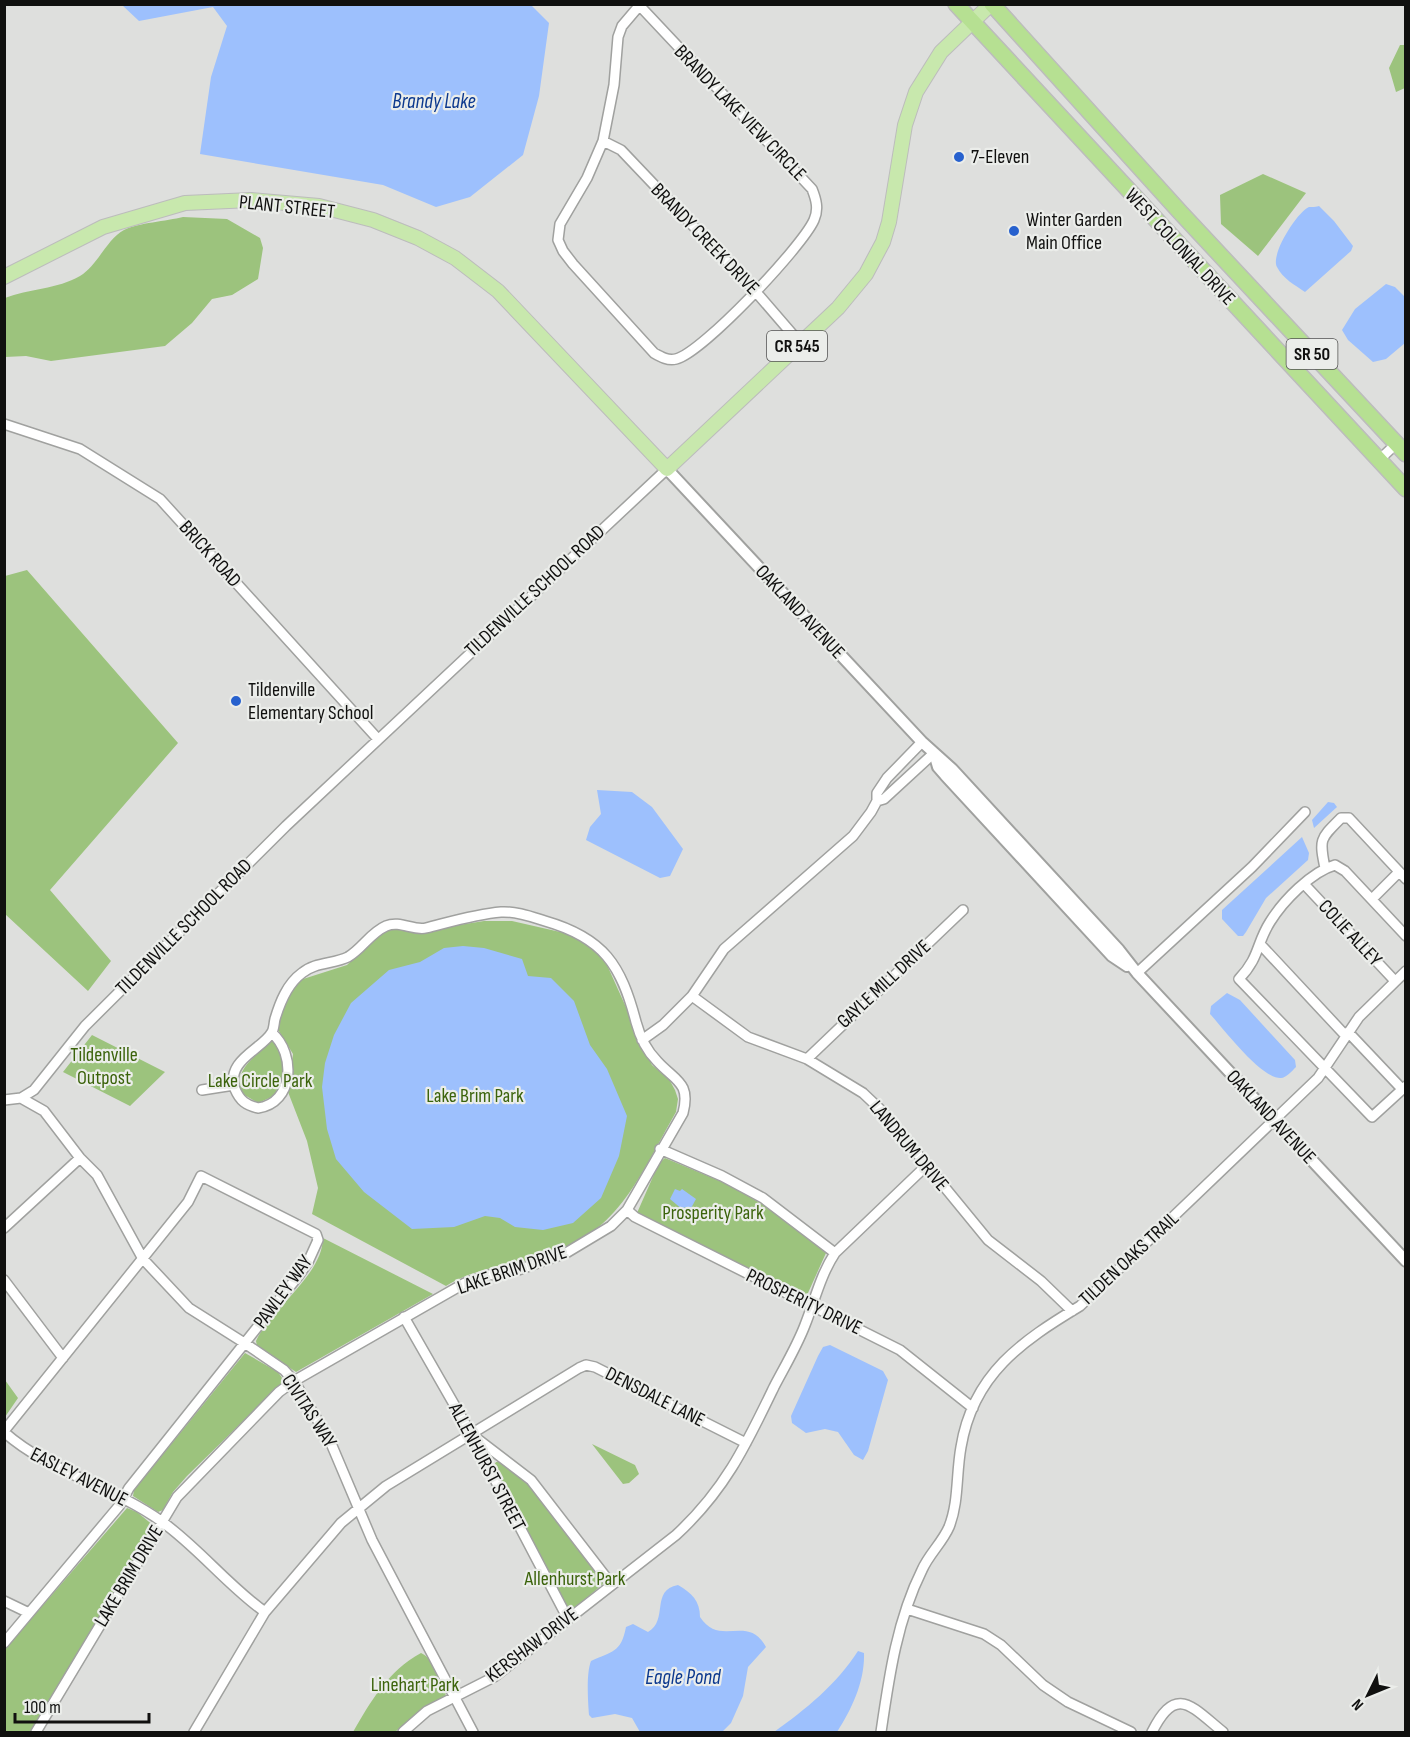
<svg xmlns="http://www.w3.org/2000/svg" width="1410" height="1737" font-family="'Sofia Sans Condensed',sans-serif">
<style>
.green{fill:#9cc37d}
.water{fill:#9dc0fd}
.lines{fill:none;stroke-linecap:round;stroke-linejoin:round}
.minor-casing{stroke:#a0a19f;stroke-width:12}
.tertiary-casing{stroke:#a0a19f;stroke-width:14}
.primary-casing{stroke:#bcbcbc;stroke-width:16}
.trunk-casing{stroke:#bcbcbc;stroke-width:18}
.minor{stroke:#fff;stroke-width:9}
.tertiary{stroke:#fff;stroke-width:10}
.primary{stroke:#c8e8ad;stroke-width:14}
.trunk{stroke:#b6e092;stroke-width:15}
.poi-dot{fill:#2761ce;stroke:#ebedea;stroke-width:2}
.labels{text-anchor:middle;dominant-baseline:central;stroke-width:4.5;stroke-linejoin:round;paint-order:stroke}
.shield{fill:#ebedea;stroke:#525251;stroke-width:1.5}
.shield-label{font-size:18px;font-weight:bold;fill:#10100f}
.street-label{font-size:20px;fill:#10100f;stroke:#ebedea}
.poi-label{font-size:20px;fill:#10100f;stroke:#ebedea;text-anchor:start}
.park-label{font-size:20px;fill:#3b630b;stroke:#ebedea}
.water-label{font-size:21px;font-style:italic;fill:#0c398e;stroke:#ebedea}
</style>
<rect width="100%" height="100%" fill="#dedfdd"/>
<!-- green -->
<path class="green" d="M1400,45H1405V88L1396,92L1389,68Z
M1263,174L1306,193L1258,256L1221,224L1220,195Z
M183,217L227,219L260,238L263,248L258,279L232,295L212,299L192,323L165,346L51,361L26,356L5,357V298C28,289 58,289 80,276C98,265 106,240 124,230C138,223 167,221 183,217Z
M27,570L178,743L50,890L111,961L88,991L5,914V576Z
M484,921H512L569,934L603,956L652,1065L669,1079L675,1090L678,1099L676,1112C641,1173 620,1232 547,1255C512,1266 478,1266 446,1286L312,1214L318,1188L307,1141L288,1092L293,1054L277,1028L283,1003L300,980L347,965L381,932L402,926L421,931Z
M92,1035L165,1072L130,1106L63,1072Z
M268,1041H276L286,1070L274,1096L258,1103L241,1093C234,1067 255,1060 268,1041Z
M665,1158L727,1184L767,1207L826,1253L808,1293L802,1296L637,1213L659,1163Z
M323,1238L433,1294L296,1372L257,1346L256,1341C272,1307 322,1276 323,1238Z
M245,1353L278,1372L284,1381L187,1476L173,1492L163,1510L158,1512L133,1496L134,1490Z
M5,1380L18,1398L5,1417Z
M592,1444L635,1465L639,1474L629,1483L623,1484Z
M496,1462H501L527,1482L602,1579L603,1584L576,1607H567L493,1467Z
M127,1508L137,1512L154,1526L31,1732H5V1649Z
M421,1653C432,1657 449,1687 445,1697L423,1708L395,1732H353C371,1701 388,1671 421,1653Z"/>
<!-- water -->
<path class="water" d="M122,5H531L549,23L539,96L523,155L470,197L436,207L383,185L200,154L211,77L227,26L213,7L139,21Z
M1319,206L1334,221L1353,246L1351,251L1305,292C1295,285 1283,279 1277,267C1270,255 1297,212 1309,207C1310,207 1318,207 1319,206Z
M1386,284L1395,287L1405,297V343L1386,359L1373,362L1348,340L1342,330L1355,309Z
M597,790L632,792L652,807L683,849L670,876L660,878L586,840L590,827L601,814Z
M1328,802L1334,803L1337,807L1314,828L1312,820Z
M1302,837L1309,853L1308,860L1266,898L1246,932L1243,936H1238L1222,919V910Z
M463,946L484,948L522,959L528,976L551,978L574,1001L590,1045L607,1069L627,1116L619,1156L601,1198L573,1223L543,1230L515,1227L500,1218L485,1216L454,1227L412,1229L364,1192L336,1159L327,1129L322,1087L325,1063L334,1035L351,1003L389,970L420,962L444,948Z
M1227,993L1240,1000L1295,1060L1296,1067C1292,1071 1286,1078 1281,1078C1261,1079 1223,1028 1210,1014L1211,1006Z
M675,1189L680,1191L682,1189L696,1199L690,1210L685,1207L683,1210L670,1199Z
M830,1345L883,1371L888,1380L868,1451L863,1460L854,1455L838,1432L825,1429L806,1433L792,1423L791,1416L818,1356L823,1347Z
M678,1585C692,1593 700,1601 700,1617C720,1648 748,1613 766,1647L748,1667L743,1696L731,1723L722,1732H640L632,1718L615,1714L592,1718L589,1715C588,1701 586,1674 591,1661C612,1651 621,1653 626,1627L633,1624L648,1632C669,1620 650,1590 678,1585Z
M858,1651L864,1653C865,1681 852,1709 837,1732H774C805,1710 837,1684 858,1651Z"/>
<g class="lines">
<!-- minor casing -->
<g class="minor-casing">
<path id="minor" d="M638,4L812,189C816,199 819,209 814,220C802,247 702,353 676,359C668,361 661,357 654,353L573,264L563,251L558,240L560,224L587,178L603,141L614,85L618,37L622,26L639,6
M603,141L621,150L756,292L800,343
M4,424L80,449L160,499L377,738
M1379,460L1396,444
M877,801L884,799L934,753
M1325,868C1319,839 1320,839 1341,818H1349L1406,879
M1305,885L1395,981
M1372,899L1399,872
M1406,936L1345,871L1335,865C1311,872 1283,901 1270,922C1256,944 1260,957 1239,979L1372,1117L1406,1086
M1260,944L1345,1035
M1137,973L1252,867L1305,812
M692,996L748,1037L807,1059L863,1093L883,1112L988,1240L1041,1281L1072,1311
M1348,1032L1402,1089
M642,1040L663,1025L692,996L724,949L853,836L871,812L877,801V793L887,778L922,742
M807,1059L963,910
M202,1090L234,1085
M21,1098L44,1111L80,1158L97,1175L143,1259L189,1308L246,1344L284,1370L294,1381L330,1441L372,1540L473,1732
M4,1100L21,1098L34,1090L85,1026L286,826L667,469
M660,1149L722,1176L763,1198L835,1253
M627,1210L635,1217L900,1350L973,1408
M4,1228L80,1158
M4,1280L63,1358
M404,1317L471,1434L568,1619
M4,1431L188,1202L201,1176L316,1234L318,1240L308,1262L299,1275L129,1488L119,1506L4,1643
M4,1432C49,1472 112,1486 161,1521C198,1547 227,1585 265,1612
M471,1434L531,1480L612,1585
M4,1601L29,1613
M907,1609L984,1634L1001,1645L1043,1685L1068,1702L1131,1732
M36,1732L177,1497L279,1392L294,1381L465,1283L489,1275L518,1270L566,1253L611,1226L627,1210L683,1113C691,1082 675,1081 657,1061C646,1050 640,1037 636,1022C621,965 604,938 545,921C532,917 516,911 501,912C476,914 450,922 426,928C413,931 400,920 386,926C370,933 363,948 348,957C334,964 315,962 302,973C287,984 280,1002 275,1019C274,1023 274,1029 272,1032C263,1049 225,1060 235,1089C240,1101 246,1105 258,1108C294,1103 296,1054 272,1033
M194,1732L265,1612L341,1523L386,1486L579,1368L586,1365L595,1367L746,1443
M403,1732L427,1711L494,1677L676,1535C725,1490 746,1445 774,1387C785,1366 797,1346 805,1325C815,1300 820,1276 835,1253L926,1166
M881,1732C889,1677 897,1620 922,1570C929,1554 942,1543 949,1527C959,1502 956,1474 961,1447C973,1374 1022,1341 1080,1306L1318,1078L1359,1017L1406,971
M1152,1732C1176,1684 1191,1706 1223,1732"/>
</g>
<!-- tertiary casing -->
<g class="tertiary-casing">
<path id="tertiary" d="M667,469L922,742L952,769L1119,950L1137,973L1406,1261
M934,753L938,767L945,775L1112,956L1127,966"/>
</g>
<!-- primary casing -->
<g class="primary-casing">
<path id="primary" d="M4,277L103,227L185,203L251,200L319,206L373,220L418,238L455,258L498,291L667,469L838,308L866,274L883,242L889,222L905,125L916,92L941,52L991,4"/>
</g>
<!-- trunk casing -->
<g class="trunk-casing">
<path id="trunk" d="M956,4L1406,489
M992,4L1180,212L1406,454"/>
</g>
<!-- minor -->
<use href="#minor" class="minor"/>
<!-- tertiary -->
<use href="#tertiary" class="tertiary"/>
<!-- primary -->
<use href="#primary" class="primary"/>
<!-- trunk -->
<use href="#trunk" class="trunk"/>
</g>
<!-- markers -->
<g class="poi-dot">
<circle cx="959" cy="157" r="6"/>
<circle cx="1014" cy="231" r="6"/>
<circle cx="236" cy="701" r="6"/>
</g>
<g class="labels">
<!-- shield labels -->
<g class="shield">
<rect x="767" y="331" width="60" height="30" rx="4.5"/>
<rect x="1286.5" y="339" width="51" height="30" rx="4.5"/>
</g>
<g class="shield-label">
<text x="797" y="346">CR 545</text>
<text x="1312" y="354">SR 50</text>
</g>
<!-- street labels -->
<g class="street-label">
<text transform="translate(740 113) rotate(46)">BRANDY LAKE VIEW CIRCLE</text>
<text transform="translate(287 207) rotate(6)">PLANT STREET</text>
<text transform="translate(705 239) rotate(46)">BRANDY CREEK DRIVE</text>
<text transform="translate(1180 247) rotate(47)">WEST COLONIAL DRIVE</text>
<text transform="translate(210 554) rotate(48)">BRICK ROAD</text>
<text transform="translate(535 591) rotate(-43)">TILDENVILLE SCHOOL ROAD</text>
<text transform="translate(800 612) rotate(47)">OAKLAND AVENUE</text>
<text transform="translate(184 927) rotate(-45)">TILDENVILLE SCHOOL ROAD</text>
<text transform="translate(1350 933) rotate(47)">COLIE ALLEY</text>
<text transform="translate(884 984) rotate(-43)">GAYLE MILL DRIVE</text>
<text transform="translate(1271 1117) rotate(47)">OAKLAND AVENUE</text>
<text transform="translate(909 1146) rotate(50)">LANDRUM DRIVE</text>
<text transform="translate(1129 1259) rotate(-43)">TILDEN OAKS TRAIL</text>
<text transform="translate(512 1270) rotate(-19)">LAKE BRIM DRIVE</text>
<text transform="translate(283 1292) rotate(-54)">PAWLEY WAY</text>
<text transform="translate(804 1302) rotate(26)">PROSPERITY DRIVE</text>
<text transform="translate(655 1397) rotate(27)">DENSDALE LANE</text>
<text transform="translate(309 1411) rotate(57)">CIVITAS WAY</text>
<text transform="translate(487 1467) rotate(62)">ALLENHURST STREET</text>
<text transform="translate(79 1477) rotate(27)">EASLEY AVENUE</text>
<text transform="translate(129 1576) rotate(-59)">LAKE BRIM DRIVE</text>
<text transform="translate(532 1645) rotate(-37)">KERSHAW DRIVE</text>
</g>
<!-- poi labels -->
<g class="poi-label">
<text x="971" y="157">7-Eleven</text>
<text x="1026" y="220">Winter Garden<tspan x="1026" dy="23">Main Office</tspan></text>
<text x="248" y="690">Tildenville<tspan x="248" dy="23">Elementary School</tspan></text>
</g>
<!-- park labels -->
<g class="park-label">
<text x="104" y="1055">Tildenville<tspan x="104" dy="23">Outpost</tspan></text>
<text x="260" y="1081">Lake Circle Park</text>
<text x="475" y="1096">Lake Brim Park</text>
<text x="713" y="1213">Prosperity Park</text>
<text x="575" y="1579">Allenhurst Park</text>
<text x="415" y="1685">Linehart Park</text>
</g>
<!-- water labels -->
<g class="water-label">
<text x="434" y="101">Brandy Lake</text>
<text x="683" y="1677">Eagle Pond</text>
</g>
</g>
<!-- border -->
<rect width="1410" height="1737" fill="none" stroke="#10100f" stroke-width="12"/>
<!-- north arrow -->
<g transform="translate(1368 1695) rotate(227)" stroke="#ebedea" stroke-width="4.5" paint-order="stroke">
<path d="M0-4.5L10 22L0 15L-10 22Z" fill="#10100f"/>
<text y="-9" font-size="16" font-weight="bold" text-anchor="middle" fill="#10100f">N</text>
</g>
<!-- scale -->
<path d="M15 1713v9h134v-9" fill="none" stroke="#10100f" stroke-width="3"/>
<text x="24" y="1713" font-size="18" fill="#10100f" stroke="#ebedea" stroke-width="4.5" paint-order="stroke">100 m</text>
</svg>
